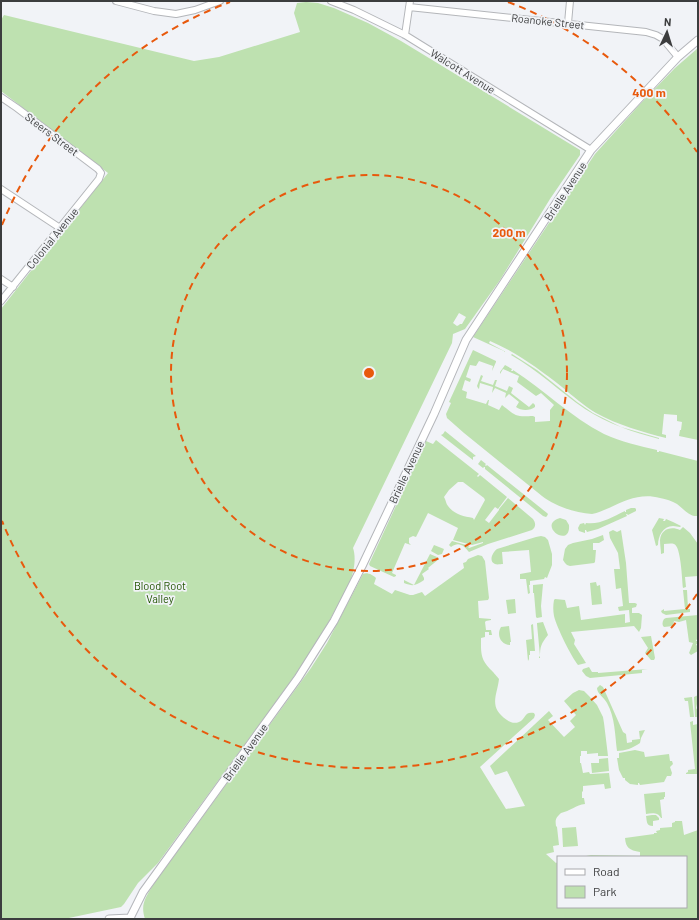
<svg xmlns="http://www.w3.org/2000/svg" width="699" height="920" font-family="Barlow,sans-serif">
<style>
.green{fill:#bee1b0;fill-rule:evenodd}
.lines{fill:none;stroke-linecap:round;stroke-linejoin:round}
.minor-casing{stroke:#b4b6ba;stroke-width:8}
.tertiary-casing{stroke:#b4b6ba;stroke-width:9}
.minor{stroke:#fff;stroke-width:6}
.tertiary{stroke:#fff;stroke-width:7}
.ring{fill:none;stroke:#e8590c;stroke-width:2;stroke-dasharray:7 5}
.labels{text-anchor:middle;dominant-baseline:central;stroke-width:3.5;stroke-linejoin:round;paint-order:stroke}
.street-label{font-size:11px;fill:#3c3d3e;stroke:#f1f3f7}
.park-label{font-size:11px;fill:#215400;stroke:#f1f3f7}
.centre{fill:#e8590c;stroke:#f1f3f7;stroke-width:2}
.ring-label{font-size:12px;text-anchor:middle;font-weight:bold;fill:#e8590c;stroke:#f1f3f7;stroke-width:3.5;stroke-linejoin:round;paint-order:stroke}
</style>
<rect width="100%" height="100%" fill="#f1f3f7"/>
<!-- green -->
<path class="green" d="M306,2L318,3L334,8L368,23L401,41L580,150V155L550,199L500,280L465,329L453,334L452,343L353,548C357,560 353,575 348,587L317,643L286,688L158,863L138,883L124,904L121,907L64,919H1V309L108,173L1,91V20L4,15L194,61L219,57L300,32L294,13L297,3ZM459,313L466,317L462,324H460L459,325L457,326L453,323Z
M698,48V440L679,436L680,430H681L682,422L677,421V415L664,414L662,434L666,435V438C642,432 618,425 596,413C584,406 573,396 562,387C539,369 516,352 490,341L489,343L506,352L473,337L595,154L642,102L675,68Z
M473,350L496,361V362L492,371L493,366L479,361L476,366L470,365L466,377L471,379L470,382L465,380L462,390L467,392L466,398L486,404L488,400H489L488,405L499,410L502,405C516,416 515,417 533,416L535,417V422L550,421V410L554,405L541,393L536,396L517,382L519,376L503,369L500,374V372L505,365L512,369L511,371H513V370C544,390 571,417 604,434C621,442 640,446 657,450V452H659V451L698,461V516C689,517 684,509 677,504C672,501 666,499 660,498C641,493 626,500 609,508C603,510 598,513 592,514C575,513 555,506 542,496L464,433L447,418L446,414L451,403L449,402Z
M512,354L537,370L577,402L593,413L621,427L659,438V439C633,432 608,424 585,409C560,392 538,370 511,355Z
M481,375L483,376L481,381L493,385L495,380H497L495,386L507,391L509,386L513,388L511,393L529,407L533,403L535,405V407C530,411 521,411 516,407L519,402L509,394L505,398L506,393L495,388L492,393L493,387L480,383L479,389L478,388L477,386Z
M445,431L476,456L473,457V460L441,435L443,434Z
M436,440L479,474L477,476L478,477L480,475L507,497L498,509L495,507L485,520L489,523L499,510V509L508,498L533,519C536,523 536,527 532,530L488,544L469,552C464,546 459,541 451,547L449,545L452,541L470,546L468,547L469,548L483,543V542L472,545L453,540L458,528L428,513L416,537L413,536L409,538V543L411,545L405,543L392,573L396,575V576L394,577L370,566L369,564L426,441L433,444ZM458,482H463L484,498L485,500L474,520L473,518C463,516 455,515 448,506C446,504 446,500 444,497L449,490Z
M481,460L486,464L485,465L486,466L487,465L547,513L548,514L547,516L546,517L543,516L485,469V467H484L483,468L478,464Z
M631,508H635L636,509V511L628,515L627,514H626L627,516L598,529L587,532L586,530H585V533L579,531L578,528L580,524L584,523L585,525L586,523C600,525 612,517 625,511V512H626V510Z
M560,518L566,520L569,525C571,550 536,525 560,518Z
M659,518L664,519L663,521H665L666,519L673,522L681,526L680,527C678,527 676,526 673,526C663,526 658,536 658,545L656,546L652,530Z
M683,527L690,533L698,544V576L685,577L686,587L683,588C682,580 681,546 674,544C671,543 667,544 664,544V553L661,554C661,550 660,545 660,540C661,529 671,526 680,530Z
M613,530L617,532L621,530L626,563L629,603H635L637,604L636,607L632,608V613H639L642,615L641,628L639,632L634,626L571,632L575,640L574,644L586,663L578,665C571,656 557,628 554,616C553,611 553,605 554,600L555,599L565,600L567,608L579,606L581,620L625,614V623L630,622L629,610L619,611L618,607L623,606L621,588L616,589L614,569H620L618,553L610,538L609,532Z
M603,535L604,540L599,543H593V550H596L595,562L594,563L570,566L567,565L565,563L563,560L565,549L568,545L573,543L592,539Z
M541,536L545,537L548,540L552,554V565L547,578L545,577L544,579L530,581V585H529L530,593L528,594L526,579H520V574L531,572L529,550L502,552L503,564C501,564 497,565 495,564C488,561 493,552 497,549L536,537Z
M434,545L444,549L442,554L438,555L431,551Z
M430,554L437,557L439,559L428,568L429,569L422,574L424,578V580C416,585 414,587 404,583V580L414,585Z
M478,555L482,556L485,561L489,598L488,600L478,601L479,618L491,619V620L486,621L485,622L486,630H491L492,635H489V632H485V637L481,638C481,651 480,659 490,669C494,673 495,674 499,679C497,696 488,707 507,720C510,722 514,724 519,722C526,719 524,711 534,713L535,715L534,718L480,767L506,809L525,806L507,771L495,775L490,766L549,711L553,716L548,720L564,737L575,727L570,721L576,715L564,701L573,693L579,690L584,691L589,696L597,705L603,717L604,723L608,756H598V753L587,754V751H581V756H580V763H581L583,773L589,772L590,774L609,773L611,788L605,789L604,784L583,786V791L582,792V798H584L585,804C576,805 570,811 561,813C556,818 555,819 556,826L557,827L559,845L553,846L554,852L546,854L556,863L558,862V907H686V857H581L591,855L640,856V852C629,850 626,848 625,838L654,834V833H657L656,831L660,830V828L672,827V823L675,822V821H682L684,835L698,830V919H145C140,904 146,897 153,885L311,668L327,643L363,574C367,572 373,575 376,578L374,584L392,594L395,590L410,595H413L422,592L425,596L464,568L463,563L466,562L468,559Z
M596,582L597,586L600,585L602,604L592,605L590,583Z
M543,584L541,606L542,617L537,618L536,617L534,593H533V585Z
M683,590H687L688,609H690V612L666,615L662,613L661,611L664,609V611L685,609Z
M515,599L516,613L508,614L506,600Z
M698,615V639L696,640V641H698V644H696L697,646H698V651L691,655L689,653L693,643L689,642L686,620L679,622L674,621L673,626L664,627C662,625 662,622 664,619L666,618Z
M543,622L548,635C541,644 540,646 540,658H539V657L540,656L537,624V623Z
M533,624L535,651H530V655H529V659L528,661L526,640L532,639L531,625Z
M509,626L511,642H510V645C501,645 496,635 501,627Z
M651,636L655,658L654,660H651L645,653L648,648L641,637Z
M589,667L592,672H598V673L648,669H642V673L590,678L586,676L582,671L583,669Z
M600,685L603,687L623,732L626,734L627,743L632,742V740L640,739L639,731L645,730L641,738L640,743C633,748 625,751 617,751C615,735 615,717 607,703C604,697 597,694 597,688Z
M698,695V704H697L696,708L698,711V717H695L694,697Z
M692,697L694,717H690L688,701H685L684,698Z
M693,721V725L698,724V774H686V773L688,772V770L695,769L690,722Z
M635,750L644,752L645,757L669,754L670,761H672L673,764L670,767L672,773L671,776H667L664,782L640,785L639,783H638V785L630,784L625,780V778H623L619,770L617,758H619V753Z
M608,758L609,771L592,773L591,763H599V759Z
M665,792V797H664V799L660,800L662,818H661C658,812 652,813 646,814L644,794Z
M652,815H656L659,818V820L653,821V826C646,826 647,821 646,816Z
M576,827L578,846L563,847L562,828Z"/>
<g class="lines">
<!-- minor casing -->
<g class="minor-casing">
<path id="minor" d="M116,1L154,11L176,14L195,10L220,1
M331,1L354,10L405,35L591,150
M409,7L646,32L656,35L663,39L678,57
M568,23L570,1
M405,35L410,1
M1,97L17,108L98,169L101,173L99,179L1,301
M1,189L60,228
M1,279L13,287"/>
</g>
<!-- tertiary casing -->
<g class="tertiary-casing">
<path id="tertiary" d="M130,918L143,892L298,678L334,621L362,566L434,414L466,340L591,150L678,57L698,40
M109,919L130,918L131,919"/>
</g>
<!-- minor -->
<use href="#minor" class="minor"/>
<!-- tertiary -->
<use href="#tertiary" class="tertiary"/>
</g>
<!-- distance rings -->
<g class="ring">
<circle cx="369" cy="373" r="198"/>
<path d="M697 594A396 396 0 0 1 2 521M2 225A396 396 0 0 1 230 2M508 2A396 396 0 0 1 697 152"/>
</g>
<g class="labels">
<!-- street labels -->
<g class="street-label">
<text transform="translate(548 21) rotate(6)">Roanoke Street</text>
<text transform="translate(463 71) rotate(32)">Walcott Avenue</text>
<text transform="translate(52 134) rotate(37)">Steers Street</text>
<text transform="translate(565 191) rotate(-57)">Brielle Avenue</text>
<text transform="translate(52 238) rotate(-51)">Colonial Avenue</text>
<text transform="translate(406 472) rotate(-65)">Brielle Avenue</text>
<text transform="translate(245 752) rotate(-54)">Brielle Avenue</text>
</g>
<!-- park labels -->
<g class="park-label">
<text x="160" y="585">Blood Root<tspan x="160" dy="13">Valley</tspan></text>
</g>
</g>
<circle cx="369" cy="373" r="6" class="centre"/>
<g class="ring-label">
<text x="649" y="97">400 m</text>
<text x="509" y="237">200 m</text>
</g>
<!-- border -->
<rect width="699" height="920" fill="none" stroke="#3c3d3e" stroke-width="4"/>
<!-- legend -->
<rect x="557" y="856" width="130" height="52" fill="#f1f3f7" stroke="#a9aaad"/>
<rect x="565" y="869" width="20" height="6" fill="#ffffff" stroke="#a9aaad"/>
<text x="593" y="876" font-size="12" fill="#3c3d3e">Road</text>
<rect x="565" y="886" width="20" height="12" fill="#bee1b0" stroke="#a9aaad"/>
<text x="593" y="896" font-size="12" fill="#3c3d3e">Park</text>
<!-- north arrow -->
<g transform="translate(667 32) rotate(4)" stroke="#f1f3f7" stroke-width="3" paint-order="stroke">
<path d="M0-3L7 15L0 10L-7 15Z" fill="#3c3d3e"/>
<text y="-6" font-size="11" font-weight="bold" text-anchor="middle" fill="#3c3d3e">N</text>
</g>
</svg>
